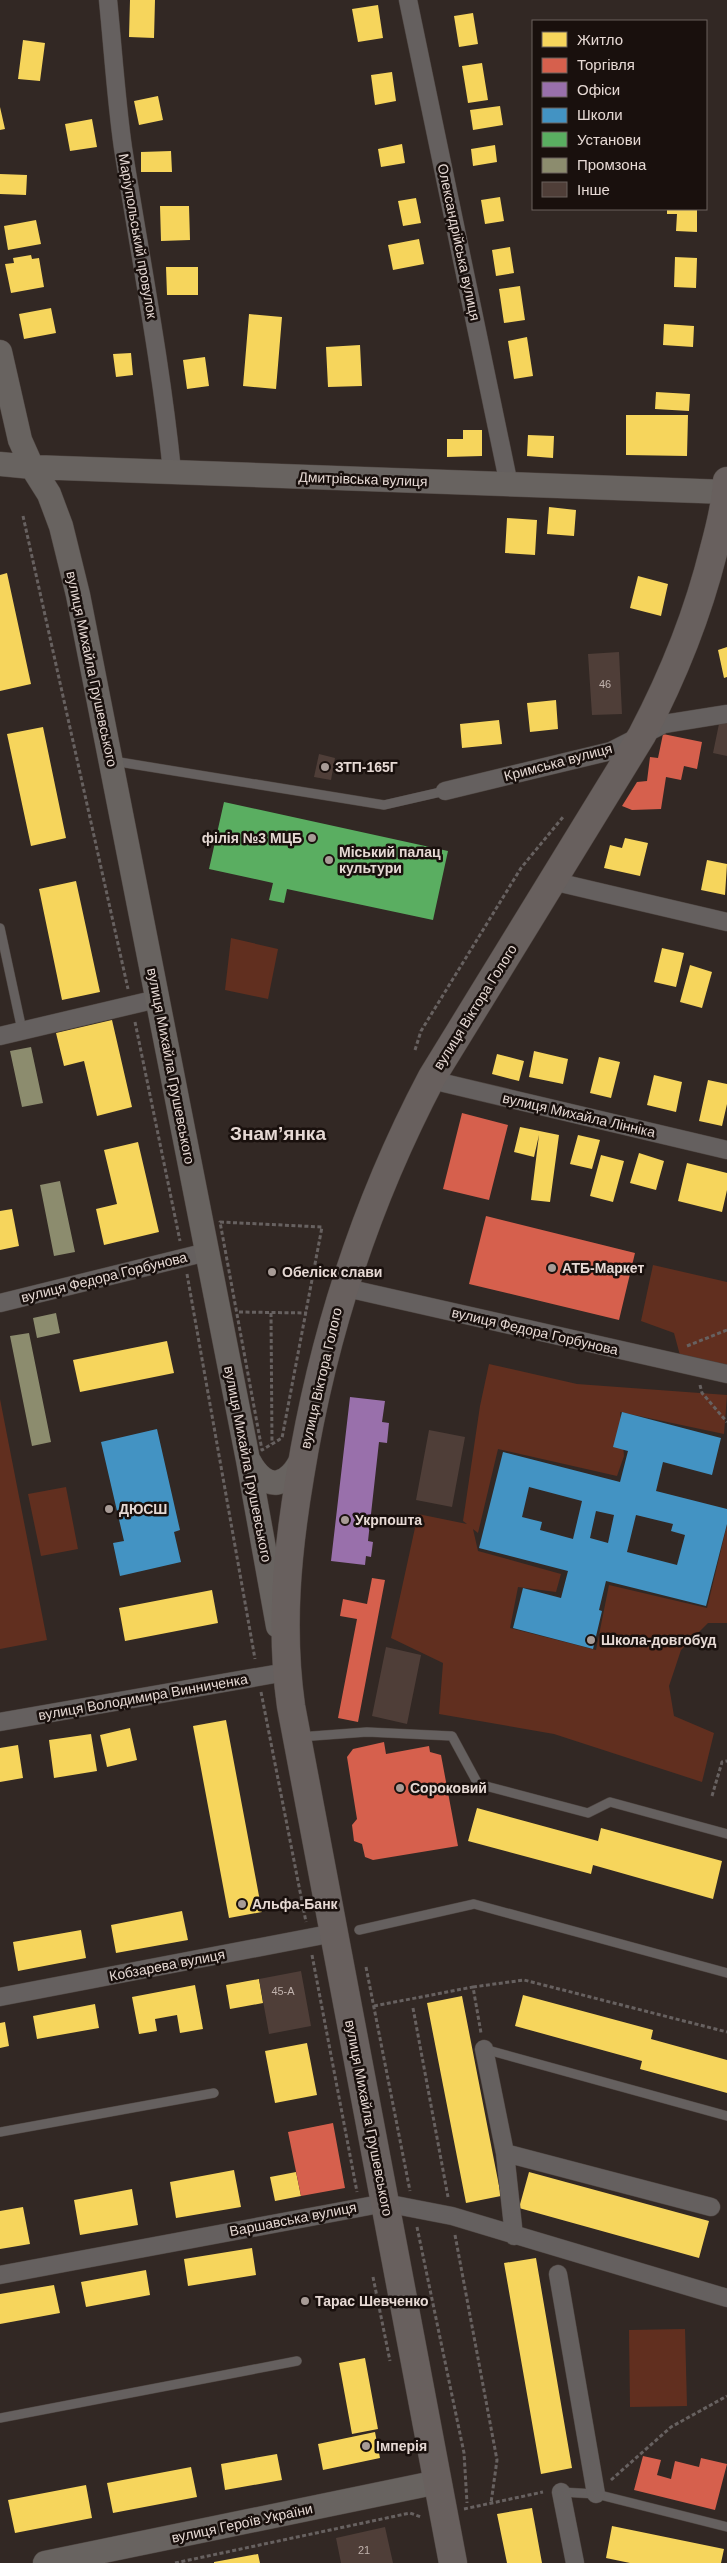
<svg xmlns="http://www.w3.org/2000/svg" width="727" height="2563" font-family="Helvetica,sans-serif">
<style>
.green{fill:#612f1f}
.homes{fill:#f6d55c}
.shops{fill:#d6604d}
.offices{fill:#9970ab}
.schools{fill:#4393c3;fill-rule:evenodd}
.public{fill:#5aae61}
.industry{fill:#8c8c6e}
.building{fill:#4f3e38}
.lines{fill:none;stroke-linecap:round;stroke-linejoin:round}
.lane-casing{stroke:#4e4541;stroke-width:10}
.street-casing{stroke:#4e4541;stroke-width:19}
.secondary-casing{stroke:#4e4541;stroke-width:25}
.primary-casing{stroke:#4e4541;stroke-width:29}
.path{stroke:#676160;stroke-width:3;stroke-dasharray:4 2.5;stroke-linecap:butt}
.lane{stroke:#65605f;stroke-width:9}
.street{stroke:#65605f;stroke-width:18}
.secondary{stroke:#686360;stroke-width:24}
.primary{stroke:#68605e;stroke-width:28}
.poi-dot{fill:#a79b96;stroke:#19100d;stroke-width:2}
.labels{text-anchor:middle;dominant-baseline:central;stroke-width:5;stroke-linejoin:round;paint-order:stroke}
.number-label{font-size:11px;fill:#c0b2ad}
.street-label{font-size:14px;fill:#e6d9d4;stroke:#19100d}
.poi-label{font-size:14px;font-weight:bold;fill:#e6d9d4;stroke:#19100d;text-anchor:start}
.district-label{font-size:19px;font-weight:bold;fill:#e6d9d4;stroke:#19100d}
</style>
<rect width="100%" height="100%" fill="#322824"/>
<!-- green -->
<path class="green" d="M231,938L278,949L268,999L225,990Z
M653,1265L727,1282V1369L681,1359L674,1333L641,1321Z
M489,1364L577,1384L727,1395L724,1434L620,1412L624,1456L617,1476L498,1449L478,1533L473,1529L478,1551L561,1574L556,1592L518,1587L510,1628L596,1650L609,1585L707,1608L727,1525V1623H708L681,1650L669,1686L674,1716L714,1733L702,1782L554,1734L439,1714L443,1663L391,1638L418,1514L467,1524L463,1521L480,1406Z
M0,1399L47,1640L0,1649Z
M66,1487L78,1549L41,1556L28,1494Z
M685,2329L687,2406L630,2407L629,2330Z"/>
<!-- homes -->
<path class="homes" d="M130,0H155L154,38L129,37Z
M378,5L383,38L358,42L352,9Z
M473,13L478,44L459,47L454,16Z
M23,40L45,43L40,81L18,79Z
M482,63L488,100L468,103L462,66Z
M392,72L396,101L375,105L371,75Z
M158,96L163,120L139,125L134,101Z
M500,106L503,125L473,130L470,110Z
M0,107L5,129L0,130Z
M92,119L97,147L70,151L65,124Z
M402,144L405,163L381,167L378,149Z
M495,145L497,162L473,166L471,149Z
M171,151L172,172H141V152Z
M0,174L27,175L26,195L0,194Z
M500,197L504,221L485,224L481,200Z
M416,198L421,223L403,226L398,201Z
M160,206H189L190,240L161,241Z
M667,209H697V232L676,231L677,214H667Z
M36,220L41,244L8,250L4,226Z
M419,239L424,264L393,270L388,245Z
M510,247L514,273L496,276L492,250Z
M31,255L32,259L39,258L44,287L11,293L5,264L14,263L13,258Z
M675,257L697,258L696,288L674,287Z
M166,267H198V295H167Z
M520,286L525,320L504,323L499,289Z
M51,308L56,333L24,339L19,314Z
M249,314L282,317L276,389L243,386Z
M664,324L694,326L693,347L663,345Z
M527,337L533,376L514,379L508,341Z
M360,345L362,386L328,387L326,347Z
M131,353L133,375L116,377L113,354Z
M205,357L209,386L187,389L183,360Z
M656,392L690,394L689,411L655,409Z
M626,415H688L687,456L626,455Z
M463,430H482V456L447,457V439H463Z
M528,435L554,436L553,458L527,456Z
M549,507L576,510L574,536L547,534Z
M507,518L537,520L535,555L505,553Z
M7,573L31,684L0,691V575Z
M638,576L668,584L661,616L630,608Z
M727,647V677L724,678L718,650Z
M556,700L558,729L530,732L527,703Z
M499,720L502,744L462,748L460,724Z
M43,727L66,838L31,846L7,734Z
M625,838L648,843L640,876L604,868L610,845L622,848Z
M707,860L727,864L725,895L701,890Z
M76,881L100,992L62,1000L39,889Z
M662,948L684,953L676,987L654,982Z
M690,965L712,972L702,1008L680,1002Z
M112,1020L132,1107L97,1116L84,1061L64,1066L56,1033Z
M534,1051L568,1059L563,1084L529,1077Z
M497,1054L524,1061L519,1081L492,1074Z
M599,1057L620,1062L611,1098L590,1093Z
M654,1075L682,1082L676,1112L647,1105Z
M708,1080L727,1084V1104L722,1126L699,1121Z
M520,1127L559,1135L550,1202L531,1200L539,1135L534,1157L514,1152Z
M578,1135L600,1140L592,1169L570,1164Z
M138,1142L159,1232L104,1245L96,1209L117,1204L104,1150Z
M639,1153L664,1161L656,1190L630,1183Z
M601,1155L624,1161L613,1202L590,1196Z
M687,1163L727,1173V1190L722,1212L678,1201Z
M12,1209L19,1246L0,1250V1211Z
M167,1341L174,1373L80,1392L73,1360Z
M212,1590L218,1623L125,1641L119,1608Z
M226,1720L262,1912L229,1918L193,1726Z
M130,1728L137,1760L107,1767L100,1735Z
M91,1734L97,1771L54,1778L49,1740Z
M18,1745L23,1778L0,1782V1748Z
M477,1808L598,1841L601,1828L722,1861L713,1899L593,1865L591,1874L468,1841Z
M182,1911L188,1940L116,1953L111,1925Z
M81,1930L86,1958L18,1971L13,1942Z
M259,1979L263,2003L230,2009L226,1985Z
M195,1985L203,2029L180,2033L177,2015L155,2019L157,2031L139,2034L132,1997Z
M523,1995L653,2030L651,2039L727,2060V2093L640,2069L642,2061L515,2026Z
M462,1996L501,2196L466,2203L427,2003Z
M95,2004L99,2028L37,2039L33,2016Z
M5,2022L9,2046L0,2048V2023Z
M307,2043L317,2095L275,2103L265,2051Z
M234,2170L241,2207L176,2218L170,2182Z
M296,2172L301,2196L275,2201L270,2177Z
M529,2172L709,2221L699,2258L519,2208Z
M132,2189L138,2225L80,2235L74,2200Z
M23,2207L30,2244L0,2249V2211Z
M252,2248L256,2275L188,2286L184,2259Z
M536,2258L572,2468L541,2474L504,2263Z
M146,2270L150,2295L86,2307L81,2282Z
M54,2285L60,2313L0,2324V2294Z
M365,2358L378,2429L352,2434L339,2363Z
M375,2432L380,2458L323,2470L318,2444Z
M277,2454L282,2480L225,2490L221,2464Z
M191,2467L197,2497L113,2513L107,2483Z
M86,2485L92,2518L15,2533L8,2500Z
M532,2508L542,2563H507L497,2514Z
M612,2526L724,2549L721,2563H630L606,2558Z
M258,2554L260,2563H214V2562Z"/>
<!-- shops -->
<path class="shops" d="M663,734L702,742L697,769L684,766L681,780L666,777L661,809L632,810L622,806L637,782L647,781L650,757L658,758Z
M462,1113L508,1125L489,1200L443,1189Z
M486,1216L635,1253L619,1320L469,1284Z
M372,1578L385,1580L358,1722L338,1718L357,1619L340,1616L343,1599L367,1604Z
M384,1742L386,1754L429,1746L430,1752L441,1755L458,1846L373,1860L365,1857L362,1844L354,1841L352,1825L357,1819L347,1757L353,1749Z
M333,2123L345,2188L301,2196L288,2132Z
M643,2456L661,2460L657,2475L671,2479L675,2461L699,2467L701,2458L727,2464L715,2510L634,2490Z"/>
<!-- offices -->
<path class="offices" d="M350,1397L385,1401L382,1422L389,1423L387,1443L379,1442L368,1541L373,1542L371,1557L366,1556L365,1565L331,1561Z"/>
<!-- schools -->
<path class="schools" d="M622,1412L721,1438L712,1475L663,1462L656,1491L727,1509V1524L706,1606L606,1581L599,1610L602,1611L593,1649L513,1628L523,1588L561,1598L568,1571L479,1548L503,1452L620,1482L628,1451L613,1447ZM529,1487L582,1501L573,1539L540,1530L542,1522L522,1517ZM596,1511L614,1515L608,1543L590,1538ZM636,1515L673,1524L671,1531L685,1535L677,1565L627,1552Z
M157,1429L180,1530L174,1532L181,1562L120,1576L113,1543L124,1541L101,1442Z"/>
<!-- public -->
<path class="public" d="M224,802L448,851L433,920L287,889L284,903L269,900L273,883L209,869Z"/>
<!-- industry -->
<path class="industry" d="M31,1047L43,1103L22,1107L10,1051Z
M60,1181L75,1252L54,1256L40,1185Z
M56,1313L60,1333L37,1338L33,1318Z
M29,1333L51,1442L32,1446L10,1336Z"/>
<!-- building -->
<path class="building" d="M619,652L622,714L592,715L588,654Z
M720,719L727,721V756L713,753Z
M319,754L335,758L331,780L314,777Z
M429,1430L465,1437L452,1507L416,1500Z
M386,1647L421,1655L407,1724L372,1716Z
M301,1971L311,2026L269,2034L259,1979Z
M385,2527L393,2563H341L336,2538Z"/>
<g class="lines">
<!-- lane casing -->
<g class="lane-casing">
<path id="lane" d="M113,761L384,805L445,791
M0,928L22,1030
M299,1737L367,1732L452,1736L478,1784L588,1813L610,1802L727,1834
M359,1930L474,1904L727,1973
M484,2049L727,2116
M0,2132L214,2093
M0,2418L297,2361
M561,2492L596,2494L727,2527"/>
</g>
<!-- street casing -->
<g class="street-casing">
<path id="street" d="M108,0C113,49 116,99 123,148C140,256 161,362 172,471
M408,0L509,485
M445,791L611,751L664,724L727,714
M552,881L727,922
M0,1036L157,999
M432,1077L444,1083L727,1150
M342,1287L727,1374
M0,1303L207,1252
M0,1722L286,1672
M0,1997L334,1933
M484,2049L505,2153L514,2236
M505,2153L711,2207
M558,2274L596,2494
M0,2275L385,2203L452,2216L727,2298
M561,2492L575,2563"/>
</g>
<!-- secondary casing -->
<g class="secondary-casing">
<path id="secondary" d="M0,352L20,440L32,467L49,494L61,526L78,595L248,1460L278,1626
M0,464L32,467L727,492
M249,1461C266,1493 289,1488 303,1456
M45,2563L438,2482"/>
</g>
<!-- primary casing -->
<g class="primary-casing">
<path id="primary" d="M453,2563L291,1706C280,1628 287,1553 300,1476C323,1334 365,1204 432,1077L642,735C673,676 698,614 714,549C720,527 726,504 727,481"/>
</g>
<!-- path -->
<path class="path" d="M23,516L128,989
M135,1022L180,1241
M415,1050L421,1031L521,868L563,817
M220,1222L322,1227L282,1438L262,1450Z
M187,1274L255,1659
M239,1312L307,1313
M271,1313L272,1444
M687,1346L727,1330
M700,1385L702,1393L727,1422
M261,1692L306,1922
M712,1796L722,1762L727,1761
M312,1955L357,2192
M366,1967L410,2191
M473,1987L524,1980L727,2032
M374,2006L473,1987L481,2033
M413,2008L448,2197
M417,2227L464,2453L467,2503
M455,2235L497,2460L491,2503
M373,2277L390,2361
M611,2480L671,2427L727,2396
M464,2509L543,2492
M175,2563L410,2513L421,2517"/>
<!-- lane -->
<use href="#lane" class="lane"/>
<!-- street -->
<use href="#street" class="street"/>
<!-- secondary -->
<use href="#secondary" class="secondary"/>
<!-- primary -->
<use href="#primary" class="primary"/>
</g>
<!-- markers -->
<g class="poi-dot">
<circle cx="325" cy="767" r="5"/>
<circle cx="312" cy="838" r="5"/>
<circle cx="329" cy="860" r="5"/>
<circle cx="552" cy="1268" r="5"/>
<circle cx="272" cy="1272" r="5"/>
<circle cx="109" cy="1509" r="5"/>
<circle cx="345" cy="1520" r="5"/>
<circle cx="591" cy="1640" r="5"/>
<circle cx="400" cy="1788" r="5"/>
<circle cx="242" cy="1904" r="5"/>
<circle cx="305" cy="2301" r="5"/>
<circle cx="366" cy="2446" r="5"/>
</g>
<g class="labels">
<!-- number labels -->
<g class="number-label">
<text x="605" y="684">46</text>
<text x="283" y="1991">45-А</text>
<text x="364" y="2550">21</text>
</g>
<!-- street labels -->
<g class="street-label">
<text transform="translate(138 236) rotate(80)">Маріупольський провулок</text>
<text transform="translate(459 242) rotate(78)">Олександрійська вулиця</text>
<text transform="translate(363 479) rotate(2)">Дмитрівська вулиця</text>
<text transform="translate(92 669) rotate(78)">вулиця Михайла Грушевського</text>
<text transform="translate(558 762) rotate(-15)">Кримська вулиця</text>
<text transform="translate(475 1007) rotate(-58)">вулиця Віктора Голого</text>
<text transform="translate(171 1066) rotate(79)">вулиця Михайла Грушевського</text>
<text transform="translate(579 1115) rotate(13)">вулиця Михайла Лінніка</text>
<text transform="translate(104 1277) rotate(-14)">вулиця Федора Горбунова</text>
<text transform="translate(535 1331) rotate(13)">вулиця Федора Горбунова</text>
<text transform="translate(321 1378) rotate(-77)">вулиця Віктора Голого</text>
<text transform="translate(248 1464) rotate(79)">вулиця Михайла Грушевського</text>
<text transform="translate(143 1697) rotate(-10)">вулиця Володимира Винниченка</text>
<text transform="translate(167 1965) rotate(-11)">Кобзарева вулиця</text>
<text transform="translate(369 2118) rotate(79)">вулиця Михайла Грушевського</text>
<text transform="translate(293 2219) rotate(-11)">Варшавська вулиця</text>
<text transform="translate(242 2523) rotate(-12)">вулиця Героїв України</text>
</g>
<!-- poi labels -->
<g class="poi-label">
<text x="335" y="767">ЗТП-165Г</text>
<text x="302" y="838" text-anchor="end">філія №3 МЦБ</text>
<text x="339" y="852">Міський палац<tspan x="339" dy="16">культури</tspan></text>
<text x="562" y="1268">АТБ-Маркет</text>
<text x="282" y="1272">Обеліск слави</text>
<text x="119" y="1509">ДЮСШ</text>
<text x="355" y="1520">Укрпошта</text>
<text x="601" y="1640">Школа-довгобуд</text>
<text x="410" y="1788">Сороковий</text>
<text x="252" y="1904">Альфа-Банк</text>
<text x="315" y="2301">Тарас Шевченко</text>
<text x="376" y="2446">Імперія</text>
</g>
<!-- district labels -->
<g class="district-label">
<text x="278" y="1133">Знам’янка</text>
</g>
</g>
<!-- legend -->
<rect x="532" y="20" width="175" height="190" fill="#19100d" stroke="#6b605d"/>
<rect x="542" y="32" width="25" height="15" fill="#f6d55c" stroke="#6b605d"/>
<text x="577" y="45" font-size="15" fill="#e6d9d4">Житло</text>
<rect x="542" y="58" width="25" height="15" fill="#d6604d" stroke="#6b605d"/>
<text x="577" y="70" font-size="15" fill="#e6d9d4">Торгівля</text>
<rect x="542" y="82" width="25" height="15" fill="#9970ab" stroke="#6b605d"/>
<text x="577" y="95" font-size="15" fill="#e6d9d4">Офіси</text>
<rect x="542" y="108" width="25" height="15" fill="#4393c3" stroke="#6b605d"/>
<text x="577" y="120" font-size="15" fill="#e6d9d4">Школи</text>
<rect x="542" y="132" width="25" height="15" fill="#5aae61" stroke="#6b605d"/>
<text x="577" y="145" font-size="15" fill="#e6d9d4">Установи</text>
<rect x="542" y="158" width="25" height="15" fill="#8c8c6e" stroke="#6b605d"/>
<text x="577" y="170" font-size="15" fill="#e6d9d4">Промзона</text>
<rect x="542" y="182" width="25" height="15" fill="#4f3e38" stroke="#6b605d"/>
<text x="577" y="195" font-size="15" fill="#e6d9d4">Інше</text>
</svg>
